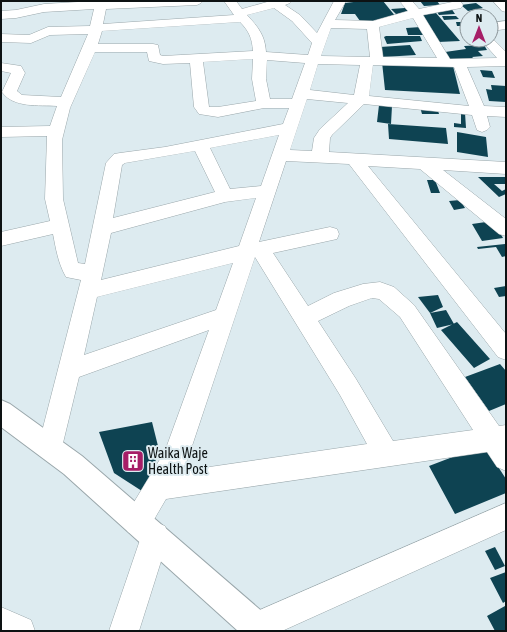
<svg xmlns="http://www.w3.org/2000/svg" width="507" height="632" font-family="'Asap Condensed',sans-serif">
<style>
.building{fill:#0e4352}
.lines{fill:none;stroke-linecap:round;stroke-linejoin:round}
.minor-casing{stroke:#9aa7ab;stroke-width:1}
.tertiary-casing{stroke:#9aa7ab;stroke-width:2}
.minor{fill:#fff;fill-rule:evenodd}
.tertiary{fill:#fff;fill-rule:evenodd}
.labels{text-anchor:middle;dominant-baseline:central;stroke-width:4;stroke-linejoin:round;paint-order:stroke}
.near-poi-label{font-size:14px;fill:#0d1213;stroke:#ddebf0;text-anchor:start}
</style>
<rect width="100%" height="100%" fill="#ddebf0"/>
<!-- building -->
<path class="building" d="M362,1H383L396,17L371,22L369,21H360L355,14H341L345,3Z
M420,1H437L440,5L424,6Z
M476,3L483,8L468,11L461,5Z
M405,8L409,12L397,15L391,9Z
M451,8L455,14L439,15L436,10Z
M436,13L460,41L438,42L420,15Z
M442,16H456L459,19L444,20Z
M456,22H467V26H457Z
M421,27L425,35H408L406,28Z
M386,36H420L422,41L387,44L384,37Z
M410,45L416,55L383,57L380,47Z
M484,45L487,50L478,51L483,56L472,57L477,61H451L445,52L466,49L464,46Z
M382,62L453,66L460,94L385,90Z
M480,70L492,71L495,78L483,77Z
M491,85L506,86V102L489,101L486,89L492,90Z
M379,105L392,106L391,124L377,122Z
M420,107H437L439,114H422Z
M461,112L465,113L466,128L454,127V123L461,124Z
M388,124L446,128L448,144L389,139Z
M457,132L486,137L488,157L457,152Z
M478,177H506V184H494L502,191L506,189V194L499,197Z
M427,180H435L440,193H431Z
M460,200L465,208L454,210L449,201Z
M493,221L503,238L482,241L472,224Z
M505,244L506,245V256L502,257L496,247L478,249L477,247Z
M506,286V296L499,297L494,288Z
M438,295L443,307L430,313L446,310L454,324L437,328L430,313L418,297Z
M457,322L490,359L474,368L441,330Z
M500,364L506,371V404L489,411L465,377Z
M152,422L159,450L145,493L114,473L99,432Z
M484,445L506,479V493L455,514L429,466Z
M495,547L505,566L495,570L485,551Z
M506,572V601L503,603L490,578Z
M505,606L506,631H495L487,616Z"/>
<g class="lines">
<!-- minor casing -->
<g class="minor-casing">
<path id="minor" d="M95,1H203L201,3L197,5L106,9L103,24L234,15L224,1H236L242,9L267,2L266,1H292L290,3L285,5L300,15L317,33L334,1H346L335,20L373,21L408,11L401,3L402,1H412L419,9L457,1L461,2L463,5L461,8L423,15L450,59L497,58L481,40H491V37L506,52V66L467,67L484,106L506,107V117L487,116L490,127L487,130L482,132L477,130L472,115L364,104L332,135L330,138L329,152L506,162V174L443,170L506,219V236L499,234L420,169L368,166L506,334V360L498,357L349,164L286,161L259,242L330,227L337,229L339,234L337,239L273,253L308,306L334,293L363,284L380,282L394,287L414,305L499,426L506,425V471L497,467L487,452L166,499L152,523L155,522L165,526L169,536L139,631H109L142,534L138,536L128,532L124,522L128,512L165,451L209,330L79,377L62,447L59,456L50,459L41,456L38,447L81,280L66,277C58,263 56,249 53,234L1,246V232L50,221L45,199L47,136L1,137V127L50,126L57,106C39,105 13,108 2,92L11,73L1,71V63L21,66L25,73L17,91L22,95L61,97L88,34L50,35L31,43L1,42V34L29,35L48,27L90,26L94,9L44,12L16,18L1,19V11L16,10L44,4ZM274,8L292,21L312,43L308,55L266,52C265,35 258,27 247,15ZM413,18L437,58L383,57L379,27ZM240,22C249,31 252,38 253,51L163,56L160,55L158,45L153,44H98L102,31ZM331,28L367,29L370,57L321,56ZM95,52H147L149,61L163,64L190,63L194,107L199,114L218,117L264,108H289L283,124L165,147L120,153L114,154L106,163L85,264L78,263L63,199L62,140L70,108ZM253,59L252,79L256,101L218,107H209L203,62ZM267,60L305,63L292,99H270L266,79ZM318,64L360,65L354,95L310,90ZM373,65L454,67L469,106L369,96ZM307,99L348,103L320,129L314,138L312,151L290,150ZM279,135L261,186L230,189L210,148ZM195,151L215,192L113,218L122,165L125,163ZM256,198L239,246L101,280L111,233L225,202ZM255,257L340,395L367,444L182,471L188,458ZM233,263L216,310L84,355L97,297ZM372,298L379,299L400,317L473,430L393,441L356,379L318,321L349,306Z
M493,1H506V12L502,11Z
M506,21V29L491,31V23Z
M506,503V530L282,631H244L242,627L246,616Z
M1,607L31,620L35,631H1Z"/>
</g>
<!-- tertiary casing -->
<g class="tertiary-casing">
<path id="tertiary" d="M1,400L10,404L82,456L272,620L277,631H238L64,474L1,427Z"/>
</g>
<!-- minor -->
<use href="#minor" class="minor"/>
<!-- tertiary -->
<use href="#tertiary" class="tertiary"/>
</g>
<!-- icons -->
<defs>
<g id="building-square" transform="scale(1.15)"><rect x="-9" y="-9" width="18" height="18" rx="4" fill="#a61e67" stroke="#ddebf0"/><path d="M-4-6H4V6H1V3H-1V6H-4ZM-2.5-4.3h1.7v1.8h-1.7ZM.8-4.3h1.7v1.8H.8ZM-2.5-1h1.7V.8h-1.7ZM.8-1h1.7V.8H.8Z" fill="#fff"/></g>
</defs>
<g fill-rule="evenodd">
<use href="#building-square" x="133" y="461"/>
</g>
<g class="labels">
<!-- near-poi labels -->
<g class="near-poi-label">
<text x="148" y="453">Waika Waje<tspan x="148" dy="16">Health Post</tspan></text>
</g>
</g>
<!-- border -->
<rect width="507" height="632" fill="none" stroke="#0d1213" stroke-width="4"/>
<!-- north arrow -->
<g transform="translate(479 28)"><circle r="19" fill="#ddebf0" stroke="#8a9498"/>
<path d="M0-3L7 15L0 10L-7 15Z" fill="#a61e67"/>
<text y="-6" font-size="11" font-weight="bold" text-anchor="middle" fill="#0d1213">N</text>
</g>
</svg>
